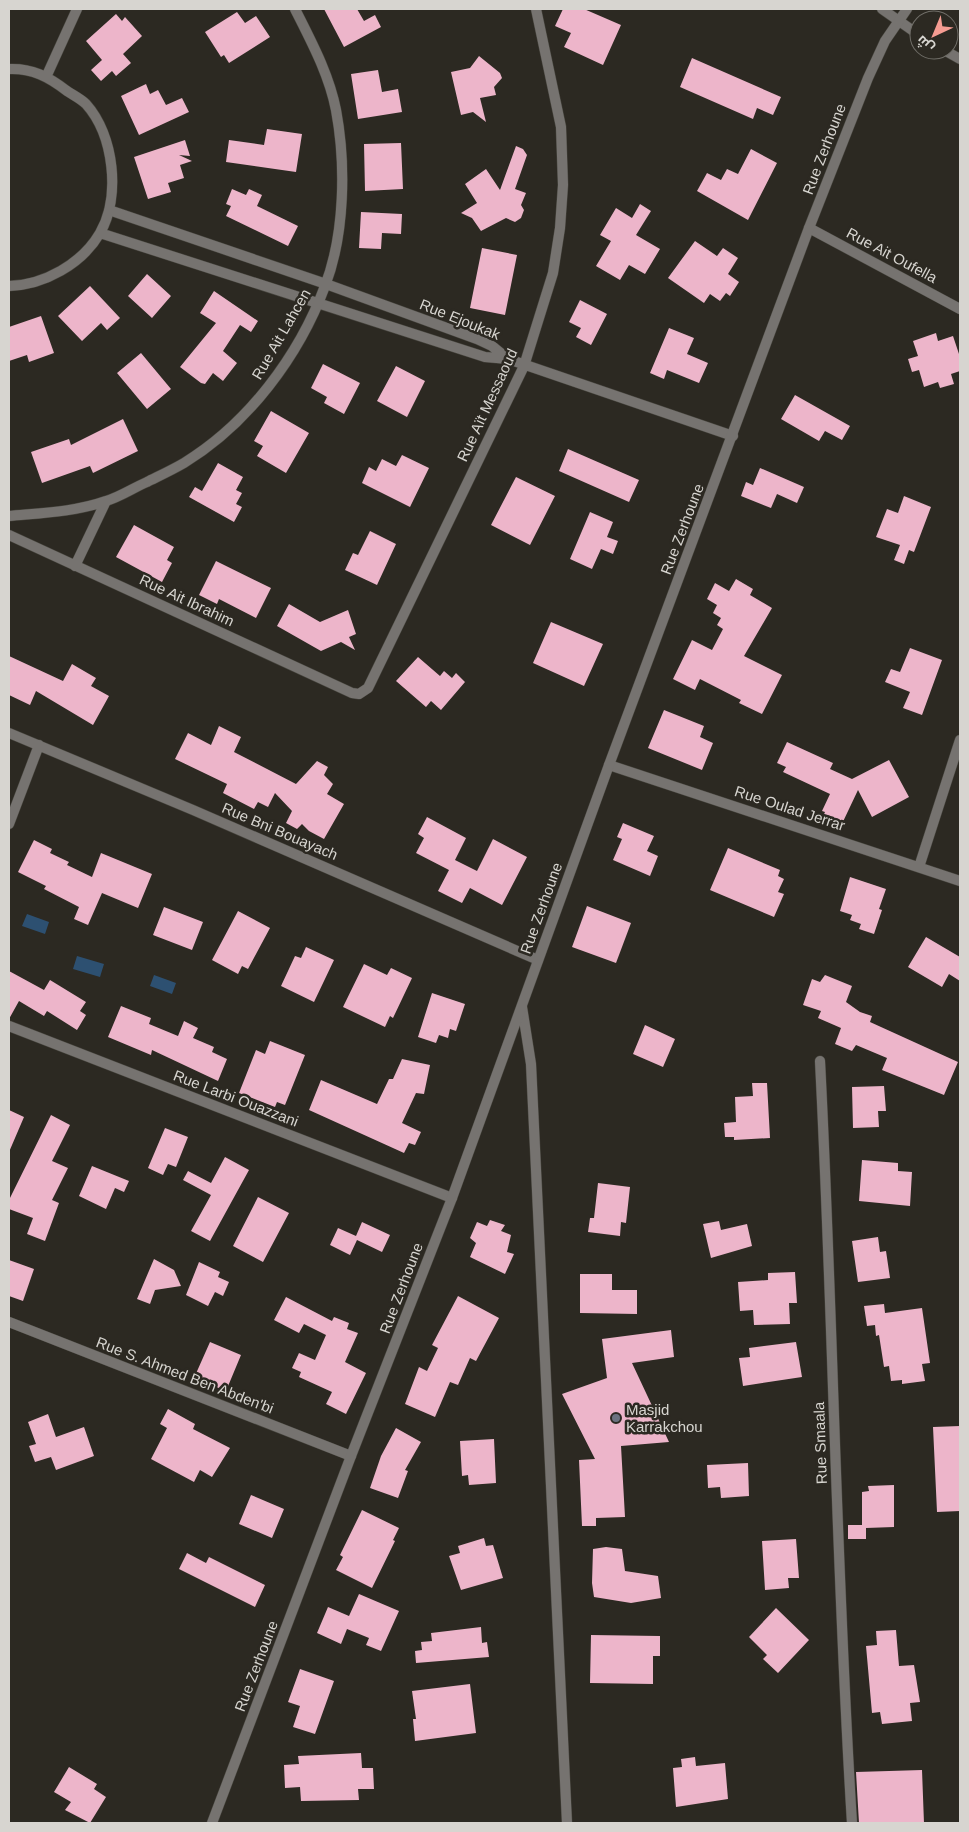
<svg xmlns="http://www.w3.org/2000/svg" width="969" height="1832" font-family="Helvetica,Cairo,sans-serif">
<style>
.water{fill:#2d5071}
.building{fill:#edb5ca}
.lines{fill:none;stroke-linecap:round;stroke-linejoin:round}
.minor-casing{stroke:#47453e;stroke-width:11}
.tertiary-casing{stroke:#47453e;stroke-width:11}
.minor{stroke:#767370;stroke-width:10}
.tertiary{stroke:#767370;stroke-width:10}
.worship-dot{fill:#6b7280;stroke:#2c2922;stroke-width:2}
.labels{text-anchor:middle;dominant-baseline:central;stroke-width:5;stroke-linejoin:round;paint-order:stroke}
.street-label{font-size:15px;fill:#d7d5d0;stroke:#2c2922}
.poi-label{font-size:15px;fill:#d7d5d0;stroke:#2c2922;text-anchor:start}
</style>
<rect width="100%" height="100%" fill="#2c2922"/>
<!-- water -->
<path class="water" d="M27,914L49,922L45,934L22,926Z
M77,956L104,964L100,977L73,969Z
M154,975L176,983L172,994L150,986Z"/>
<!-- building -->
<path class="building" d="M324,9H357L364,21L375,15L381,27L344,47Z
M563,9H584L621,25L603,65L564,47L571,33L555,26Z
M237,12L245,23L256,16L270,37L229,63L224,55L221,57L205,32Z
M116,14L122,21L125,17L142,36L123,54L131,63L116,76L112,71L101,81L91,70L102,60L86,41Z
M479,56L500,73L502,78L494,87L496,95L480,98L486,122L473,112L461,115L451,72L470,68Z
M692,58L781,97L773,115L757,108L753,119L680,87Z
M378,70L382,92L398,89L402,112L358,119L351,74Z
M146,84L150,94L158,90L166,105L182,98L189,112L139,135L121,96Z
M267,129L302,134L296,172L226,162L229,140L264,145Z
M185,140L190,156L179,155L192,161L180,165L184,178L168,183L171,192L148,199L134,157Z
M401,143L403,189L365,191L364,144Z
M516,146L523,149L527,155L515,189L526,193L521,205L524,210L521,218L515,222L506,218L481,231L472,218L461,213L477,203L465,184L486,169L500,190Z
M751,149L777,163L748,220L697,191L707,173L721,180L727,169L738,174Z
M232,189L246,195L249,189L262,195L257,206L298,226L288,246L226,216L231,206L226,204Z
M640,204L651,211L636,235L660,249L645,274L629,265L620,280L596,266L611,241L600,235L616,208L632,218Z
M361,212L402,214L401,234L382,233L381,249L359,248Z
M695,241L717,256L723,248L738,258L728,274L739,282L730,296L726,293L720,301L710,294L704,303L668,278Z
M482,248L517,255L505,315L470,308Z
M147,274L171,296L152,318L128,296Z
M90,286L120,318L107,330L101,323L82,341L58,316Z
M214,291L258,321L251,332L240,325L223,351L237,363L223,381L213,373L205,384L201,383L180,367L216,323L200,313Z
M580,300L607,314L591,345L576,337L581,328L569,322Z
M41,316L54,353L29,362L27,355L9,361V327Z
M669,328L694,338L687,354L708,363L699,383L667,370L664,379L650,373Z
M936,333L938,341L953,336L960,357V371L951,374L954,384L940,388L938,382L924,387L919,370L912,372L908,359L918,356L913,341Z
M141,353L171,389L147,409L117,373Z
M323,364L360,383L344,414L324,403L327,397L311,388Z
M396,366L425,381L407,417L377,401Z
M795,395L850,426L842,440L825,431L819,441L781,419Z
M271,411L309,433L286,473L257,456L263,446L254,441Z
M123,419L138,451L93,473L90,466L42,483L31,452L69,439L71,445Z
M568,449L639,480L629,502L559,471Z
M402,455L429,468L410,507L362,483L369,467L376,471L382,459L396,466Z
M218,463L243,477L236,490L242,493L236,504L242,507L234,522L189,497L195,487L202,491Z
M760,468L804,487L797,503L777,494L771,508L741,496L746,482L753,485Z
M516,477L555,496L530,545L491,525Z
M904,496L931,507L914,552L909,550L904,564L894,560L900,545L876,537L887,509L898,513Z
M590,512L613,522L607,537L618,541L613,554L601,549L592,569L570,559Z
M134,525L174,547L167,560L172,563L162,582L116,557Z
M370,531L396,544L377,585L345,570L353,553L358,555Z
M216,561L271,588L256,618L219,599L217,604L199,595Z
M736,579L753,589L750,595L772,608L744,656L782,675L762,714L739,703L741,700L700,679L695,690L673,679L692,640L712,650L723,629L717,625L721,618L713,613L717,605L707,599L715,583L729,591Z
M289,604L320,622L348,610L356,634L349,637L355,650L341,642L321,651L277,626Z
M551,622L603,644L584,686L533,663Z
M910,648L942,660L922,715L903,708L910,692L885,682L891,669L900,672Z
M9,656L63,681L72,664L96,678L91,686L109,696L93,725L36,691L30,705L9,695Z
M418,657L440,676L444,671L452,678L456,673L465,682L441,710L431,701L426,707L396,681Z
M664,710L704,726L700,737L713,743L702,770L648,748Z
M219,726L241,737L234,752L296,784L317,761L328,767L324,775L333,784L327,794L344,804L324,839L309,831L302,824L297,829L286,823L292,811L275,793L268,807L258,802L254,809L223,793L227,784L175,759L188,733L211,745Z
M787,742L833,763L830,769L852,779L889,760L909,797L872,817L858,790L840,828L822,819L825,812L822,811L830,794L783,772L786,767L777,763Z
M427,817L466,838L455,860L477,871L493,839L527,857L502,905L470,888L462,903L438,891L449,870L416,853L424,838L418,834Z
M623,823L654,836L647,851L658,856L650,876L613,860L622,839L617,837Z
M34,840L52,849L50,853L69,862L67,865L92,877L101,853L152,874L138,908L102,893L88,925L74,919L79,907L44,889L46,886L18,872Z
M728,848L780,870L778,876L784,879L778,892L784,894L774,917L710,890Z
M850,877L886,889L879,909L882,910L874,934L859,929L861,924L850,920L852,915L840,911Z
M587,906L631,923L616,963L572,947Z
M164,907L203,922L192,950L153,935Z
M238,911L270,928L248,969L242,966L238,974L212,960Z
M926,937L960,957V981L949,974L942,987L908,967Z
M306,947L334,960L314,1002L281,986L295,956L301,958Z
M364,964L387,975L391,968L412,978L393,1018L390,1016L385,1027L343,1007Z
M9,971L44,990L50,980L86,1002L80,1011L86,1015L77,1030L47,1011L44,1016L19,1001L9,1019Z
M825,975L852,986L846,1002L860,1012L872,1016L870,1022L958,1062L944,1095L882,1070L887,1058L856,1045L852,1051L835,1044L841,1028L818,1018L821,1011L803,1005L812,979L820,982Z
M432,993L465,1004L456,1031L450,1029L448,1038L439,1035L436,1043L418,1037Z
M121,1006L151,1018L149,1024L178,1036L184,1021L198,1028L193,1038L214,1047L212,1052L227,1059L218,1081L152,1050L151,1055L108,1037Z
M645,1025L675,1039L663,1067L633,1054Z
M270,1041L305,1055L285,1105L277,1102L275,1107L239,1093L256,1050L265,1054Z
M402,1059L430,1065L424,1094L416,1093L402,1123L421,1132L415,1145L409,1143L404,1153L309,1110L321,1080L377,1104L389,1079H393Z
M752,1083H767L770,1138L734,1140V1137H725L724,1123L736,1122L735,1097L753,1096Z
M884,1086L886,1111H878L879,1127L853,1128L852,1087Z
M9,1110L24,1117L9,1152Z
M51,1115L70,1125L52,1161L68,1168L52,1200L59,1203L45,1241L27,1234L33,1218L9,1209V1200Z
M165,1128L188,1137L176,1167L168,1164L163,1175L148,1168Z
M225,1157L249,1170L210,1241L191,1231L211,1195L183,1180L188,1171L211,1183Z
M862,1160L898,1163V1171L912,1172L910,1206L859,1201Z
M92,1166L129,1181L124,1192L115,1188L106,1209L79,1196Z
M598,1183L630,1187L626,1223L621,1222L620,1236L588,1232L590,1218H594Z
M258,1197L289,1213L263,1262L233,1246Z
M490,1220L505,1225L501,1231L511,1235L507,1252L514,1254L505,1274L470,1257L476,1243L470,1238L477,1222L487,1226Z
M719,1221L721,1230L747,1224L752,1246L711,1258L703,1224Z
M362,1222L390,1235L382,1252L357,1240L350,1255L330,1245L338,1228L356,1236Z
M878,1237L880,1252L886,1251L890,1278L858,1282L852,1241Z
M154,1259L174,1270L181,1286L155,1290L150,1304L137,1299Z
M9,1260L34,1269L23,1301L9,1296Z
M199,1262L220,1272L218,1277L229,1282L223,1296L215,1292L208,1306L186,1295Z
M795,1272L797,1303H789L790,1324L754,1325L753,1310L740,1311L738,1282L768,1280V1273Z
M580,1274H612V1290H637V1314L580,1313Z
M458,1296L499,1318L476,1361L470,1358L458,1385L450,1382L435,1417L405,1404L419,1367L427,1371L438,1348L432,1345Z
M286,1297L332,1321L334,1317L349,1323L347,1329L358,1333L345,1362L366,1373L346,1414L326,1404L332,1392L299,1377L301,1372L292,1368L299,1353L315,1360L326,1335L304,1324L299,1333L274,1320Z
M884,1304L885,1313L922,1308L930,1363L922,1364L925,1381L902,1384V1380L891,1381L889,1366L884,1367L879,1335L876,1336L875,1325L867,1326L864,1306Z
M671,1330L674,1357L632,1363L669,1442L621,1446L625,1517L596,1518V1526H582L579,1460L595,1459L562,1394L607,1378L602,1339Z
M210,1342L241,1355L226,1391L194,1378Z
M796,1342L802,1377L743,1386L739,1358L750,1357L749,1348Z
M168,1409L195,1424L193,1429L230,1448L212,1477L200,1470L194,1482L151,1459L167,1428L160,1424Z
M48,1414L56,1437L84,1427L94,1456L56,1470L51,1457L35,1462L29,1446L36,1444L28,1422Z
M960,1426V1511L937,1512L933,1427Z
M396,1428L421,1442L405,1470L408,1471L398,1498L370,1488L381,1456Z
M494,1439L496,1483L469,1485L468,1475L462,1476L460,1441Z
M748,1463L749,1496L721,1498L720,1487L708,1488L707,1465Z
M894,1485V1527L866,1528V1539H848V1525H862V1492L869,1491L868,1486Z
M251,1495L284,1509L272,1538L239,1524Z
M362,1510L399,1528L393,1540L395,1541L372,1588L336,1570L343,1557L340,1555Z
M484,1538L486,1546L493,1545L503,1578L461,1590L449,1556L460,1553L458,1546Z
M796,1539L799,1578H788L789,1588L765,1590L762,1541Z
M606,1547L622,1549L625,1571L658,1576L661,1598L631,1603L594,1597L592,1583L593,1549Z
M187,1553L206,1563L209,1557L265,1585L255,1607L179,1569Z
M359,1594L399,1611L381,1651L366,1645L369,1638L347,1629L341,1644L317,1633L328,1607L349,1616Z
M776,1608L809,1640L778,1673L763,1659L767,1655L749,1637Z
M481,1627L482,1643L487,1642L489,1657L416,1663L415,1651L422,1650L421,1642L432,1641L431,1633Z
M896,1630L899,1666L914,1665L920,1702L910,1703L912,1721L882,1724L880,1712L872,1713L866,1646L877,1645L876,1631Z
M591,1635L660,1636V1656H653V1684L590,1683Z
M300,1669L334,1681L315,1734L293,1727L300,1706L288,1702Z
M470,1684L476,1733L415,1741L413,1719H416L412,1691Z
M361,1753L362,1768H373L374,1789H358L359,1800L301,1801L300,1787L285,1788L284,1765L299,1764L298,1756Z
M695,1757L696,1766L725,1763L728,1799L676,1807L673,1768L682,1767L681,1759Z
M69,1767L97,1784L94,1789L106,1797L90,1823L65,1810L71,1802L54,1792Z
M922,1770L924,1823H859L856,1772Z"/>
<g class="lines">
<!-- minor casing -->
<g class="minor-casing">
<path id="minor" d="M882,9L919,35
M944,50L960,59
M9,69C32,68 49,77 67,91C73,95 81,99 86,104C114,135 121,197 100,233C82,264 44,285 9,286
M47,75L77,9
M109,210L326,284L477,339L492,346L508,359
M809,228L960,309
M100,233L485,357L508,359L733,436
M9,516C41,513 75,512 106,501C120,497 133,488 147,482C159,476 172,470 184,463C248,424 299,356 325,286C345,234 346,164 336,110C329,74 311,41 295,9
M9,535L352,693L359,694L368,688L524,366L553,273L560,228L563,185L561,127L536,9
M75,566L106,501
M9,733L193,810L538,960
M609,765L960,881
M9,824L39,745
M919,867L960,740
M522,1007L531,1064L567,1823
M9,1026L452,1198
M820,1061C833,1315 836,1569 852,1823
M9,1322L351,1456"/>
</g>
<!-- tertiary casing -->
<g class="tertiary-casing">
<path id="tertiary" d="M212,1823L351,1456L452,1198L609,765L809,228L868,78L885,41L907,9"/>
</g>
<!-- minor -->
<use href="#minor" class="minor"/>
<!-- tertiary -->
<use href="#tertiary" class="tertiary"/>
</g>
<!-- markers -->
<circle class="worship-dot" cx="616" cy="1418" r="5"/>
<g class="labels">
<!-- street labels -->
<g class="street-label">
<text transform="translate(824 149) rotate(-69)">Rue Zerhoune</text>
<text transform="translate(892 255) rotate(28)">Rue Ait Oufella</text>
<text transform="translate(460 319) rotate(22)">Rue Ejoukak</text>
<text transform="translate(281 334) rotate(-60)">Rue Ait Lahcen</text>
<text transform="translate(487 405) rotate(-65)">Rue Aït Messaoud</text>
<text transform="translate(682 529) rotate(-69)">Rue Zerhoune</text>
<text transform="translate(187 600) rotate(25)">Rue Ait Ibrahim</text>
<text transform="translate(790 808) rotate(18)">Rue Oulad Jerrar</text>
<text transform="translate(280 831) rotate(23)">Rue Bni Bouayach</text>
<text transform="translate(541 908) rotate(-70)">Rue Zerhoune</text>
<text transform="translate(236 1098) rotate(21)">Rue Larbi Ouazzani</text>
<text transform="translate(401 1288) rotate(-69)">Rue Zerhoune</text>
<text transform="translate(185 1375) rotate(21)">Rue S. Ahmed Ben Abden'bi</text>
<text transform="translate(820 1443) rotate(-92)">Rue Smaala</text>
<text transform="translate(256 1666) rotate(-69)">Rue Zerhoune</text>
</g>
<!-- poi labels -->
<g class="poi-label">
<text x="626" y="1409">Masjid<tspan x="626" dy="17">Karrakchou</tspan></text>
</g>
</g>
<!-- border -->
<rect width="969" height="1832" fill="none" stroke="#d7d5d0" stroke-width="20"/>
<!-- north arrow -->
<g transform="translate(934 35) rotate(224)"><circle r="24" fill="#2c2922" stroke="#706e68"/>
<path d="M0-4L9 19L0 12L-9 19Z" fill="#f59c92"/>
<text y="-8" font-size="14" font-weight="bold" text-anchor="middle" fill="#d7d5d0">ش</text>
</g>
</svg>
